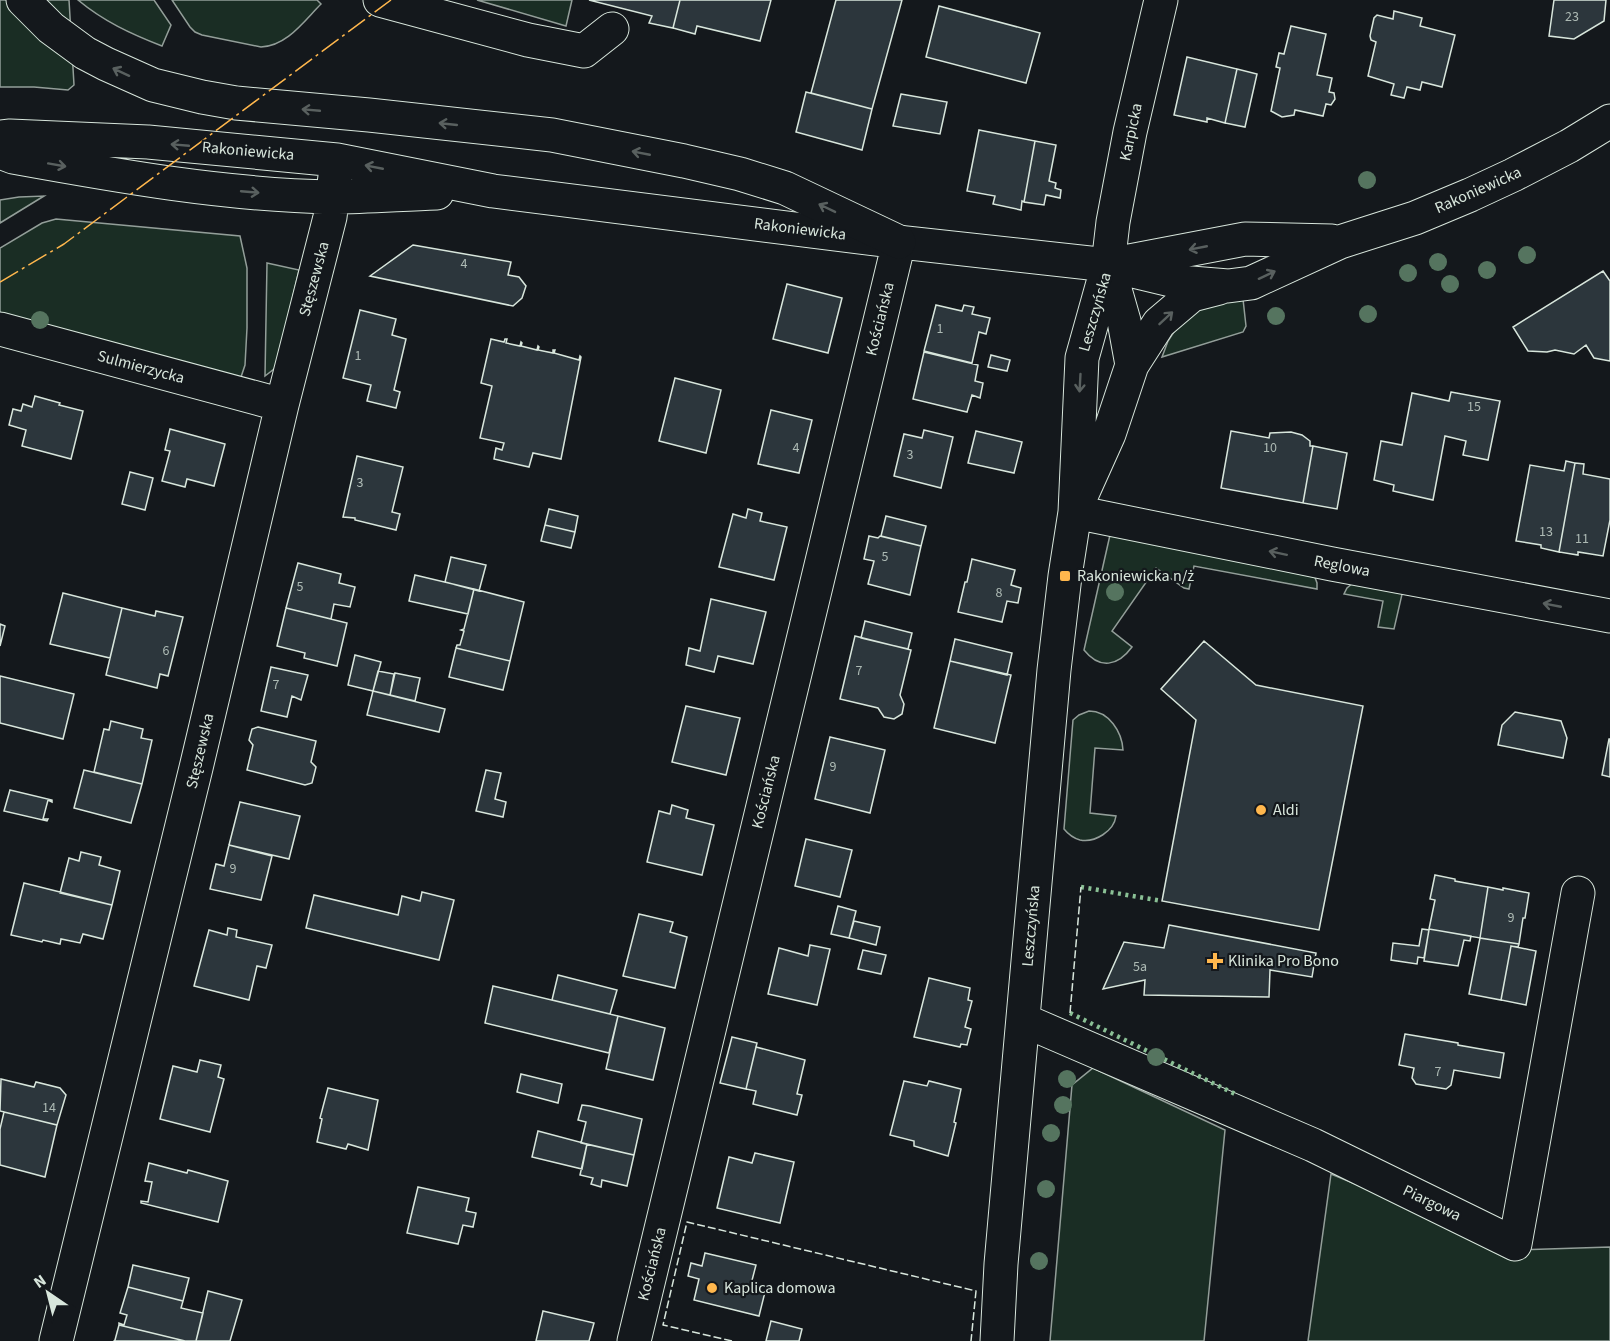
<svg xmlns="http://www.w3.org/2000/svg" width="1610" height="1341" font-family="'Source Sans 3',sans-serif">
<style>
.green{fill:#1a2d24;stroke:#939e99;stroke-width:1.5}
.building{fill:#2c363c;stroke:#d8e6dc;stroke-width:1.5}
.lines{fill:none;stroke-linecap:round;stroke-linejoin:round}
.minor-casing{stroke:#d8e6dc;stroke-width:35}
.major-casing{stroke:#d8e6dc;stroke-width:35}
.minor{stroke:#14181c;stroke-width:33}
.major{stroke:#14181c;stroke-width:33}
.hedge{stroke:#8ac095;stroke-width:4.5;stroke-dasharray:3 4.5;stroke-linecap:butt}
.fence{stroke:#d8e6dc;stroke-width:1.5;stroke-dasharray:8 3;stroke-linecap:butt}
.power{stroke:#ffb74d;stroke-width:1.5;stroke-dasharray:21 4.5 3 4.5;stroke-linecap:butt}
.tree{fill:#55745f}
.oneway{stroke:#59605f}
.poi-dot{fill:#ffb74d;stroke:#14181c;stroke-width:2}
.labels{text-anchor:middle;dominant-baseline:central;stroke-width:4.5;stroke-linejoin:round;paint-order:stroke}
.number-label{font-size:14px;fill:#adbab4}
.street-label{font-size:16px;fill:#d8e6dc;stroke:#14181c}
.poi-label{font-size:16px;fill:#d8e6dc;stroke:#14181c;text-anchor:start}
</style>
<rect width="100%" height="100%" fill="#14181c"/>
<!-- green -->
<path class="green" d="M0,0H69L74,85L68,90L34,87H0Z
M78,0H154L171,25L162,46C131,34 103,21 78,0Z
M172,0H317L321,4C304,21 287,46 261,47L202,35L195,32L190,27Z
M477,0H572L566,26Z
M44,196L0,223V200L19,197Z
M56,219L240,236L247,268V328L245,365L240,380L0,321V248L42,223Z
M267,263L299,270L278,361L274,369L265,376Z
M1243,299L1246,326L1243,332L1162,357L1168,341L1181,321L1208,305Z
M1110,535L1314,575L1317,583V589L1194,566L1189,589L1184,588L1156,568L1112,631L1132,647C1118,666 1100,670 1084,650Z
M1353,583L1403,590L1394,629L1378,627L1383,601L1344,594L1347,588Z
M1089,711C1109,711 1122,732 1123,750L1095,748L1090,813L1116,816C1114,831 1095,843 1080,840C1073,838 1068,834 1064,829L1073,720L1079,715Z
M1093,1068L1225,1130L1204,1341H1050L1072,1085Z
M1331,1174L1516,1250L1610,1247V1341H1308Z"/>
<!-- building -->
<path class="building" d="M589,0H680L673,28L649,23L652,16Z
M680,0H771L760,41L697,26L695,34L673,28Z
M836,0H902L872,109L811,93Z
M1554,0H1606L1604,21L1574,39L1549,36Z
M939,6L1040,33L1026,83L926,57Z
M1394,11L1422,18L1420,26L1455,35L1442,87L1422,82L1420,90L1407,87L1404,98L1391,95L1394,84L1368,76L1376,42L1371,40L1370,36L1374,18L1377,15L1393,19Z
M1291,26L1326,34L1317,75L1332,78L1329,92L1334,93L1335,99L1331,105L1326,104L1323,116L1295,110L1294,115L1282,117L1271,111L1280,68L1276,67L1279,53L1284,54Z
M1187,57L1237,69L1225,123L1207,118V122L1174,115Z
M1237,69L1257,74L1245,127L1225,123Z
M806,92L872,109L862,150L796,132Z
M901,94L947,102L940,134L893,126Z
M979,130L1035,141L1024,202L1022,201L1021,210L993,204L995,196L967,191Z
M1035,141L1056,145L1049,181L1056,183L1055,188L1061,190L1060,198L1046,195L1044,205L1024,202Z
M413,245L511,262L508,275L519,277L526,286L522,298L513,306L370,276Z
M1603,271L1610,281V361L1594,358L1586,345L1574,354L1555,350L1547,352L1528,351L1513,327Z
M787,284L842,298L828,353L773,339Z
M936,305L962,311L964,305L974,307L972,314L990,318L986,334L979,332L972,363L924,351Z
M360,310L396,319L392,335L406,339L394,390L400,392L396,408L367,401L371,385L343,378Z
M491,339L504,342L505,339H507L506,343L520,346L521,342L522,343L521,346L537,350L538,346L539,347L538,350L553,353V350H555L554,353L579,360L580,356L581,357L561,459L533,453L529,467L494,459L496,448L502,450L504,443L480,438L492,386L481,383Z
M924,352L978,365L975,381L983,383L980,398L972,395L967,412L913,399Z
M991,355L1010,360L1007,371L988,367Z
M675,378L721,390L706,453L659,441Z
M1451,392L1500,401L1488,460L1463,455L1466,441L1445,436L1433,500L1393,491L1394,485L1374,480L1381,441L1402,445L1412,393L1449,401Z
M35,396L60,403L59,405L83,411L71,459L22,446L26,430L9,425L13,409L21,411L23,404L32,407Z
M771,410L812,420L799,473L758,464Z
M170,429L225,444L214,486L187,479L185,487L162,481L170,451L165,450Z
M924,430L953,437L941,488L894,476L904,434L922,438Z
M976,431L1022,442L1014,473L968,463Z
M1231,431L1269,438L1270,433L1291,432L1302,435L1310,441V446H1313L1303,503L1221,488Z
M1313,446L1347,453L1337,509L1303,503Z
M357,456L403,467L392,512L400,514L396,530L355,520V518L343,517Z
M1566,461L1575,463L1559,552L1541,548V545L1516,541L1530,465L1564,471Z
M1575,463L1584,464L1583,474L1610,479V520L1603,556L1578,552V555L1559,552Z
M130,472L153,478L145,510L122,504Z
M549,509L578,516L575,532L545,525Z
M748,509L762,513L760,521L787,527L774,580L719,567L733,514L746,518Z
M886,516L926,526L921,546L881,536Z
M545,525L575,532L571,548L541,541Z
M869,536L878,538L880,536L921,546L910,595L868,584L874,561L864,559Z
M451,557L486,565L479,591L445,582Z
M972,559L1015,570L1011,585L1021,588L1018,603L1007,601L1002,622L958,612L965,582H967Z
M298,563L341,574L339,583L355,587L350,607L334,604L331,619L286,608Z
M415,575L474,589L468,614L409,601Z
M474,589L524,602L510,661L456,648L457,645H460L464,631L461,630L464,629Z
M63,593L122,608L110,658L50,644Z
M711,599L766,612L753,664L718,656L714,672L686,665L689,648L700,651Z
M122,608L155,616L156,611L183,617L168,676L160,674L157,688L106,675Z
M286,608L347,623L337,666L304,658L305,653L277,646Z
M865,621L912,633L908,649L861,638Z
M0,624L5,626L0,646Z
M855,636L911,650L900,695L904,704L902,714L894,719L884,717L878,708L840,699Z
M955,639L1012,653L1007,675L950,661Z
M1204,641L1256,685L1363,706L1319,930L1162,901L1196,720L1161,689Z
M456,648L510,661L503,690L449,677Z
M355,655L381,662L373,691L348,685Z
M950,661L1011,675L995,743L934,728Z
M271,667L308,675L301,700L292,696L287,717L261,711Z
M378,671L394,674L390,695L373,691Z
M395,673L420,678L415,701L390,695Z
M0,676L74,694L63,739L0,723Z
M373,691L445,709L439,732L367,715Z
M686,706L740,718L726,775L672,762Z
M1515,712L1561,721L1567,738L1563,758L1498,745L1502,725Z
M111,721L143,729L141,738L152,740L142,784L94,772L104,729L109,730Z
M258,727L316,741L311,762L316,767L312,783L305,785L247,770L253,745L249,740L252,729Z
M830,737L885,750L870,813L815,799Z
M1609,739H1610V777L1602,775Z
M84,770L142,784L131,823L74,808Z
M486,770L501,773L495,799L506,802L503,817L476,811Z
M10,790L52,800V802L48,800L43,819H48L47,821L4,811Z
M240,802L300,816L289,859L229,845Z
M672,805L688,810L686,818L714,825L702,875L647,862L659,811L670,814Z
M806,839L852,850L840,897L795,886Z
M229,845L272,856L261,900L210,889L216,864L224,866Z
M81,852L101,857L99,865L120,871L112,905L60,893L69,858L79,861Z
M1435,875L1455,879V881L1488,887L1480,938L1429,929L1435,900L1430,899Z
M24,883L112,905L103,939L83,934L80,943L61,939L60,944L43,940L42,942L11,935Z
M1488,887L1503,890V888L1529,893L1525,918H1523L1519,944L1480,938Z
M422,892L454,900L439,960L306,928L314,895L398,915L402,896L420,901Z
M838,906L856,911L849,938L831,934Z
M639,914L673,922L670,932L687,937L675,988L623,976Z
M854,921L880,927L876,945L849,938Z
M1169,925L1316,953L1312,977L1270,970L1269,997L1144,995L1145,980L1103,989L1124,942L1164,948Z
M228,928L237,930L236,937L272,945L266,968L257,966L249,1000L194,986L209,930L227,935Z
M1422,929L1429,930L1424,958L1418,957L1417,964L1391,960L1393,943L1419,946Z
M1429,929L1471,936L1470,941L1464,940L1458,966L1424,961Z
M1480,938L1519,944L1518,947L1511,946L1501,1000L1469,994Z
M810,945L830,949L817,1005L768,994L779,948L808,956Z
M1511,946L1536,951L1526,1005L1501,1000Z
M863,950L886,955L881,974L858,969Z
M558,975L617,990L610,1014L552,1000Z
M929,978L970,988L968,1000L972,1001L965,1027L971,1029L967,1045L961,1044L960,1047L914,1037Z
M493,986L618,1016L609,1053L485,1023Z
M618,1016L665,1028L653,1080L606,1069Z
M1405,1034L1458,1043V1045L1504,1053L1500,1078L1454,1070L1451,1085L1446,1089L1416,1084L1412,1078L1414,1068L1399,1065Z
M732,1037L757,1043L746,1089L720,1083Z
M756,1047L805,1060L797,1094L802,1095L797,1115L753,1104L756,1091L746,1089Z
M200,1060L221,1065L218,1077L224,1079L210,1132L160,1119L173,1066L197,1072Z
M521,1074L562,1084L558,1103L517,1092Z
M1,1079L34,1087L36,1082L60,1088L66,1095L57,1125L0,1111Z
M904,1081L927,1086L929,1081L961,1089L954,1122L956,1123L948,1156L914,1146V1141L890,1135Z
M328,1088L378,1100L368,1150L348,1144L346,1149L317,1142L322,1119L320,1118Z
M582,1105L590,1106L642,1119L634,1155L581,1143L586,1122L578,1120Z
M4,1112L57,1125L45,1177L0,1165V1129Z
M538,1131L587,1144L582,1169L532,1157Z
M587,1144L634,1155L627,1186L602,1180L601,1187L591,1184L593,1178L580,1175Z
M755,1153L794,1162L780,1223L717,1208L729,1157L752,1163Z
M149,1163L187,1173L188,1170L228,1181L218,1222L141,1203V1201L148,1202L152,1182L145,1181Z
M418,1187L469,1198L466,1211L476,1213L473,1227L463,1225L458,1244L407,1233Z
M705,1253L756,1265L750,1288L765,1292L759,1316L694,1300L699,1279L688,1276L691,1263L702,1266Z
M133,1265L189,1278L183,1301L128,1287Z
M128,1287L183,1301L181,1308L203,1313L196,1341H185L119,1325V1323L124,1325L127,1315L120,1313Z
M208,1291L242,1300L230,1341H196Z
M543,1311L594,1323L589,1341H536Z
M771,1321L802,1329L799,1341H766Z
M119,1325L185,1341H114L115,1340Z"/>
<g class="lines">
<!-- minor casing -->
<g class="minor-casing">
<path id="minor" d="M380,0L528,40L584,51L612,29
M0,137L10,136L148,142L337,160L493,191L899,242L1108,265L1179,282L1228,286L1251,283L1340,242L1415,218L1470,195L1513,175L1569,146L1610,121
M0,152L13,157C118,176 225,195 333,197C367,197 403,194 437,193
M1119,263L1245,239L1332,241
M0,329L282,405
M1132,365L1159,323L1192,295L1219,288
M1082,494L1109,434L1132,365L1124,321L1108,265
M1075,512L1332,564L1610,616
M1023,1020L1313,1145L1515,1244L1578,893
M56,1341L196,768L282,405L330,217L337,160
M634,1341L899,242
M997,1341L1001,1264L1054,670L1065,576L1075,512L1082,358L1108,265L1113,222L1130,132L1161,0"/>
</g>
<!-- major casing -->
<g class="major-casing">
<path id="major" d="M23,0L51,28L85,53L106,64L153,85L202,97L236,103L369,115L552,135L684,161L740,174L785,188L899,242"/>
</g>
<!-- minor -->
<use href="#minor" class="minor"/>
<!-- major -->
<use href="#major" class="major"/>
<!-- hedge -->
<path class="hedge" d="M1081,887L1162,901
M1070,1013L1235,1094"/>
<!-- fence -->
<path class="fence" d="M1070,1013L1081,887
M732,1341L663,1325L687,1222L976,1291L971,1341"/>
<!-- power -->
<path class="power" d="M0,282L64,244L391,0"/>
</g>
<!-- trees -->
<g class="tree">
<circle cx="1367" cy="180" r="9"/>
<circle cx="1527" cy="255" r="9"/>
<circle cx="1438" cy="262" r="9"/>
<circle cx="1487" cy="270" r="9"/>
<circle cx="1408" cy="273" r="9"/>
<circle cx="1450" cy="284" r="9"/>
<circle cx="1368" cy="314" r="9"/>
<circle cx="1276" cy="316" r="9"/>
<circle cx="40" cy="320" r="9"/>
<circle cx="1115" cy="592" r="9"/>
<circle cx="1156" cy="1057" r="9"/>
<circle cx="1067" cy="1079" r="9"/>
<circle cx="1063" cy="1105" r="9"/>
<circle cx="1051" cy="1133" r="9"/>
<circle cx="1046" cy="1189" r="9"/>
<circle cx="1039" cy="1261" r="9"/>
</g>
<!-- one-way arrows -->
<defs><path id="oneway-shaft" d="M-6 0H5M1.5-3L5.5 0L1.5 3" fill="none" stroke-width="1.6" stroke-linecap="round" stroke-linejoin="round" transform="scale(1.5)"/></defs>
<g class="oneway">
<use href="#oneway-shaft" transform="translate(121 72) rotate(-155)"/>
<use href="#oneway-shaft" transform="translate(311 110) rotate(-175)"/>
<use href="#oneway-shaft" transform="translate(448 124) rotate(-174)"/>
<use href="#oneway-shaft" transform="translate(180 145) rotate(-175)"/>
<use href="#oneway-shaft" transform="translate(641 153) rotate(-169)"/>
<use href="#oneway-shaft" transform="translate(57 165) rotate(10)"/>
<use href="#oneway-shaft" transform="translate(374 167) rotate(-169)"/>
<use href="#oneway-shaft" transform="translate(250 192) rotate(5)"/>
<use href="#oneway-shaft" transform="translate(827 208) rotate(-154)"/>
<use href="#oneway-shaft" transform="translate(1198 248) rotate(169)"/>
<use href="#oneway-shaft" transform="translate(1267 275) rotate(-25)"/>
<use href="#oneway-shaft" transform="translate(1166 318) rotate(-43)"/>
<use href="#oneway-shaft" transform="translate(1080 383) rotate(93)"/>
<use href="#oneway-shaft" transform="translate(1278 553) rotate(-168)"/>
<use href="#oneway-shaft" transform="translate(1552 605) rotate(-169)"/>
</g>
<!-- markers -->
<g class="poi-dot">
<rect x="1059" y="570" width="12" height="12" rx="3"/>
<circle cx="1261" cy="810" r="6"/>
<path d="M1212 952h6v6h6v6h-6v6h-6v-6h-6v-6h6z"/>
<circle cx="712" cy="1288" r="6"/>
</g>
<g class="labels">
<!-- number labels -->
<g class="number-label">
<text x="1572" y="17">23</text>
<text x="464" y="264">4</text>
<text x="940" y="329">1</text>
<text x="358" y="356">1</text>
<text x="1474" y="407">15</text>
<text x="796" y="448">4</text>
<text x="1270" y="448">10</text>
<text x="910" y="455">3</text>
<text x="360" y="483">3</text>
<text x="1546" y="532">13</text>
<text x="1582" y="539">11</text>
<text x="885" y="557">5</text>
<text x="300" y="587">5</text>
<text x="999" y="593">8</text>
<text x="166" y="651">6</text>
<text x="859" y="671">7</text>
<text x="276" y="685">7</text>
<text x="833" y="767">9</text>
<text x="233" y="869">9</text>
<text x="1511" y="918">9</text>
<text x="1140" y="967">5a</text>
<text x="1438" y="1072">7</text>
<text x="49" y="1108">14</text>
</g>
<!-- street labels -->
<g class="street-label">
<text transform="translate(1131 132) rotate(-78)">Karpicka</text>
<text transform="translate(248 151) rotate(5)">Rakoniewicka</text>
<text transform="translate(1478 190) rotate(-24)">Rakoniewicka</text>
<text transform="translate(800 229) rotate(7)">Rakoniewicka</text>
<text transform="translate(314 279) rotate(-75)">Stęszewska</text>
<text transform="translate(1095 312) rotate(-74)">Leszczyńska</text>
<text transform="translate(880 319) rotate(-76)">Kościańska</text>
<text transform="translate(141 367) rotate(15)">Sulmierzycka</text>
<text transform="translate(1342 566) rotate(11)">Reglowa</text>
<text transform="translate(200 751) rotate(-77)">Stęszewska</text>
<text transform="translate(766 792) rotate(-76)">Kościańska</text>
<text transform="translate(1031 926) rotate(-85)">Leszczyńska</text>
<text transform="translate(1432 1203) rotate(26)">Piargowa</text>
<text transform="translate(652 1264) rotate(-76)">Kościańska</text>
</g>
<!-- poi labels -->
<g class="poi-label">
<text x="1077" y="576">Rakoniewicka n/ż</text>
<text x="1273" y="810">Aldi</text>
<text x="1228" y="961">Klinika Pro Bono</text>
<text x="724" y="1288">Kaplica domowa</text>
</g>
</g>
<!-- north arrow -->
<g transform="translate(48 1293) rotate(325)" stroke="#14181c" stroke-width="4.5" paint-order="stroke">
<path d="M0-4.5L10 22L0 15L-10 22Z" fill="#d8e6dc"/>
<text y="-9" font-size="16" font-weight="bold" text-anchor="middle" fill="#d8e6dc">N</text>
</g>
</svg>
